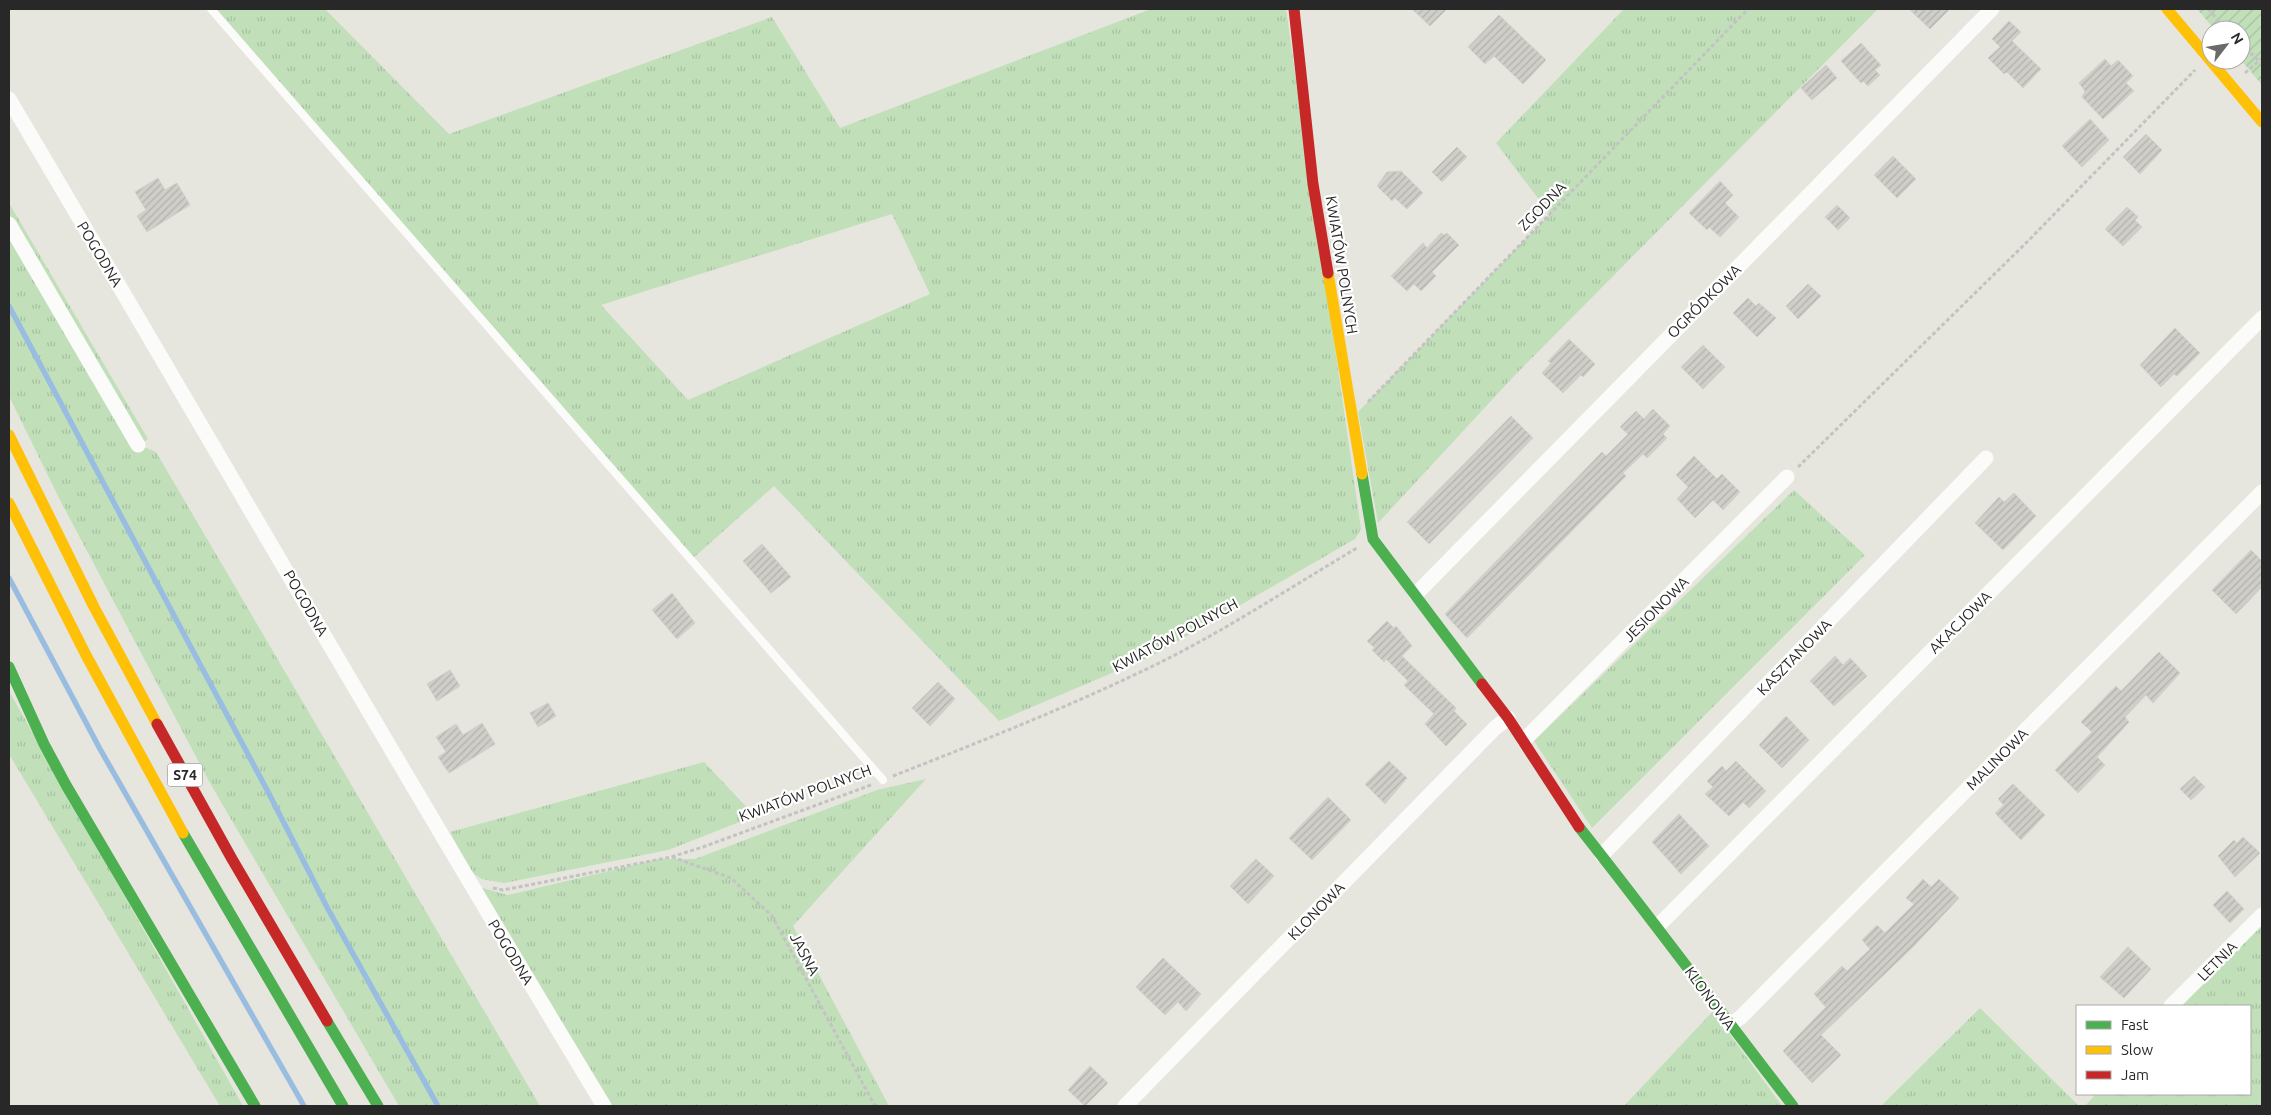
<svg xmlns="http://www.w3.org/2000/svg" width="2271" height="1115" font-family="Ubuntu,sans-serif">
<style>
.grass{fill:url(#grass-tufts);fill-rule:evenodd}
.garden{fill:url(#garden-furrows)}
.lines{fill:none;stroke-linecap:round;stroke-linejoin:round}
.stream{stroke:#99bde1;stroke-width:5.5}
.building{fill:url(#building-hatch);stroke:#d1d0ca}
.path{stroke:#c4c3c3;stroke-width:3;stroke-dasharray:4 2.5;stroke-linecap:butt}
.lane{stroke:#fbfbfa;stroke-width:8}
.street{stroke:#fbfbfa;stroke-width:15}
.fast{stroke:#4caf50;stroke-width:11}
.slow{stroke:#ffc107;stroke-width:11}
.jam{stroke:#c62828;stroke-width:11}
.labels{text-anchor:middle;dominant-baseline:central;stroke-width:4.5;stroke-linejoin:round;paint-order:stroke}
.shield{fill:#fff;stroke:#686868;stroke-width:1}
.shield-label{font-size:14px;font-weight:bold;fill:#282828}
.street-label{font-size:15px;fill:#282828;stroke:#fff}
</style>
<defs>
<pattern id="grass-tufts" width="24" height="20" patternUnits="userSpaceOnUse" patternTransform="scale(1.25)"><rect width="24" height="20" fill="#c1e0ba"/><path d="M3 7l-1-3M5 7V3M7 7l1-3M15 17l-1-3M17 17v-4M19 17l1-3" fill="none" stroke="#a6c0a0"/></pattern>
<pattern id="garden-furrows" width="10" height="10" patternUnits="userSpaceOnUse" patternTransform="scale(1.25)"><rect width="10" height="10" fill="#c1e0ba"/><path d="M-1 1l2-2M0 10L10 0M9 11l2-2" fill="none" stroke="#a6c0a0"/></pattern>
<pattern id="building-hatch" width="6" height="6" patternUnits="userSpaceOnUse" patternTransform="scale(1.25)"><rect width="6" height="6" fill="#cfcec9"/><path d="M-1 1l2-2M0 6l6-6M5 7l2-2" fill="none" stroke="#b2b1ad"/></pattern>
</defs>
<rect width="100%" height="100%" fill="#e6e5de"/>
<!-- grass -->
<path class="grass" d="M211,9H325L449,134L772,17L840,128L1151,9H1286L1361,529L1355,539L1152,656L999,721L774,486L691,560ZM892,214L930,294L688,400L601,305Z
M1624,9H1878L1515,375L1378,523L1358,412L1550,214L1496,143Z
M9,203L148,439L139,445L156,452L540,1106H399L211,785L60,500L9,396Z
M1794,490L1865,555L1592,828L1534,741Z
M9,691L243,1106H220L9,754Z
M704,762L755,816L668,850L504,883L482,879L471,872L450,832Z
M926,779L793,926L889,1106H604L471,885L508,895L659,859H695L877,790Z
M2262,915V1106H2085L2096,1094H2250V1006H2171Z
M1980,1008L2079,1106H1881Z
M1713,1011L1782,1106H1624Z"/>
<!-- garden -->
<path class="garden" d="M2197,9H2262V85L2241,60V30H2215Z"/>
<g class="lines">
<!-- stream -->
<path class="stream" d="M9,306L266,788L328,909L438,1106
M9,578L100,749L304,1106"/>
</g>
<!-- building -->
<path class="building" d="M1412,9H1447L1430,26Z
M1909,9H1950L1930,29Z
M1499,15L1546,60L1523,84L1494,56L1485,64L1468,47Z
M2009,21L2021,32L2012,41L2041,69L2023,88L2007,72L2004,74L1988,58L2000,47L1992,39Z
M1861,43L1881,65L1875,70L1880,75L1868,86L1863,81L1861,83L1841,61Z
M2105,59L2111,66L2118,60L2133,76L2126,83L2134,91L2103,119L2082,97L2085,91L2079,83Z
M1826,65L1837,78L1812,100L1801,88Z
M2090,119L2109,140L2082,167L2062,146Z
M2146,134L2162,150L2140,174L2123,157Z
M1457,147L1467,157L1442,182L1432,172Z
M1893,156L1916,179L1897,198L1874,175Z
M1401,171L1423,193L1407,209L1395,198L1392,201L1377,186L1387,172Z
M158,178L165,190L177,183L190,205L147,232L137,216L146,210L135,192Z
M1720,181L1733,195L1725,203L1739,217L1720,237L1709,227L1707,230L1689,213Z
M1837,205L1850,218L1838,230L1825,217Z
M2127,207L2138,217L2135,220L2142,227L2123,246L2105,229Z
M1441,233L1444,235L1447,233L1459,245L1432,272L1436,276L1421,291L1414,284L1407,291L1391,276L1423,243L1427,248Z
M1808,284L1821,296L1798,319L1786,306Z
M1748,298L1756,306L1759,303L1776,318L1757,337L1733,313Z
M2175,328L2200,353L2177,376L2174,374L2161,387L2140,365Z
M1569,339L1595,364L1583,377L1581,375L1563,393L1542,373L1551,363L1548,361Z
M1703,345L1725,367L1703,389L1681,367Z
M1653,409L1670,426L1663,434L1667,438L1647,458L1643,454L1623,473L1626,476L1467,638L1445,614L1602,452L1606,456L1628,434L1620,427L1636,411L1644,419Z
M1511,416L1533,438L1429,544L1407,522Z
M1694,456L1717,479L1722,474L1740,492L1723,510L1713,500L1695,518L1677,499L1688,487L1676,475Z
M2014,493L2036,516L2003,550L1975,523L1999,497L2004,502Z
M762,544L791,577L771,593L743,561Z
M2251,550L2262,561V587L2236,614L2212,590Z
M672,593L695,623L677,639L652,610Z
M1387,621L1394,628L1396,626L1412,646L1402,656L1456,708L1454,711L1467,724L1446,746L1425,724L1434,714L1404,685L1408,681L1386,659L1384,662L1372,650L1375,648L1367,641Z
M2159,652L2180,673L2153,703L2146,695L2125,717L2129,722L2097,757L2105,765L2078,793L2055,770L2092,732L2081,722L2116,686L2121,691Z
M1835,656L1843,665L1850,658L1867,676L1834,706L1810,681Z
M450,670L460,686L437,701L427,684Z
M938,682L955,699L930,726L912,708Z
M548,703L556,716L538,727L530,713Z
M1786,716L1809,740L1782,768L1759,745Z
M482,723L495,744L449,773L438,757L446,752L436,737L456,724L463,735Z
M1389,761L1407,778L1385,804L1365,784Z
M1736,761L1766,791L1749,808L1743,802L1729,816L1705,794L1713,787L1707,781L1722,766L1726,771Z
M2194,776L2205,787L2191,800L2180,789Z
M2013,784L2045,815L2021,840L1995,813L2004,805L1998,799Z
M1328,797L1351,820L1312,860L1289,838Z
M1679,814L1709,846L1681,874L1652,842Z
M2243,837L2260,853L2235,877L2218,856L2234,840L2237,843Z
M1256,859L1274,876L1248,904L1230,886Z
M1923,879L1931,887L1939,879L1959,898L1914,946L1821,1035L1841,1055L1812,1083L1783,1051L1826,1007L1814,994L1842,966L1847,971L1870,949L1862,940L1877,925L1885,933L1914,904L1906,898Z
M2227,891L2244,909L2230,923L2213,905Z
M2128,947L2151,969L2124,998L2100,977Z
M1163,958L1201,994L1186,1011L1178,1002L1165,1015L1136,987Z
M1090,1066L1108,1083L1085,1106L1068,1090Z"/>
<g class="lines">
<!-- path -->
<path class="path" d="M2208,9L2227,30
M2241,44L2258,60
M2245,73L2262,58
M1368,402L1748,9
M1798,467L2028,241L2195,70
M893,776C982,741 1071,706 1157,664C1226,630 1291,587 1357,548
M672,857L731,878L772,916L875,1106
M493,888L503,890L671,857L703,847L871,785"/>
<!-- lane -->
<path class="lane" d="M211,9L883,780"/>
<!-- street -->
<path class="street" d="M9,99C208,435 402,773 604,1106
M9,224L138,445
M1416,594L1992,9
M1524,740L1787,477
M1602,855L1986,458
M1658,926L2262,318
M2171,1006L2262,915
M1730,1025L1741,1017L2262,492
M1125,1106L1495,728L1508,718"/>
<!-- fast -->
<path class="fast" d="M1362,474L1373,539L1482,684
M9,667L44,744L66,785L255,1106
M1579,827C1652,919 1721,1013 1793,1106
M183,833L343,1106
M327,1021L378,1106"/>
<!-- slow -->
<path class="slow" d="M2167,9L2262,122
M1328,273L1362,474
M9,435L94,607L157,724
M9,503L87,657L183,833"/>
<!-- jam -->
<path class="jam" d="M1294,9L1313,184L1328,273
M1482,684L1508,718L1579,827
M157,724L232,859L327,1021"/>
</g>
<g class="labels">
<!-- shield labels -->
<rect class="shield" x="167.5" y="763.5" width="35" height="23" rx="4"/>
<g class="shield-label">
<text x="185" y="775">S74</text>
</g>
<!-- street labels -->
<g class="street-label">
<text transform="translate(1542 206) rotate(-46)">ZGODNA</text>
<text transform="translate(100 254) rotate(59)">POGODNA</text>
<text transform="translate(1342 265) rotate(81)">KWIATÓW POLNYCH</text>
<text transform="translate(1704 301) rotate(-45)">OGRÓDKOWA</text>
<text transform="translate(306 603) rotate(60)">POGODNA</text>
<text transform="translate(1656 609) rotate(-45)">JESIONOWA</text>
<text transform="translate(1960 622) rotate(-45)">AKACJOWA</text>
<text transform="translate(1175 635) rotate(-28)">KWIATÓW POLNYCH</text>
<text transform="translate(1794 657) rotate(-46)">KASZTANOWA</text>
<text transform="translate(1997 759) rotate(-45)">MALINOWA</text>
<text transform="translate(805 793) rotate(-20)">KWIATÓW POLNYCH</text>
<text transform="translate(1316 911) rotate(-46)">KLONOWA</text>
<text transform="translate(511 952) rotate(59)">POGODNA</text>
<text transform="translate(805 954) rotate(62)">JASNA</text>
<text transform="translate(2217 961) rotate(-45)">LETNIA</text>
<text transform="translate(1710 998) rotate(54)">KLONOWA</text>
</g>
</g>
<!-- border -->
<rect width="2271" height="1115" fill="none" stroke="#282828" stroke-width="20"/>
<!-- legend -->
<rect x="2076" y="1005" width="175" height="90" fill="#ffffff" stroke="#a9a9a9"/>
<rect x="2086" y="1021" width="25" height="8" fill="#4caf50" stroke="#a9a9a9"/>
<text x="2121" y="1030" font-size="15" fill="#282828">Fast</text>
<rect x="2086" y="1046" width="25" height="8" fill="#ffc107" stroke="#a9a9a9"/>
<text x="2121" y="1055" font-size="15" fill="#282828">Slow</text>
<rect x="2086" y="1071" width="25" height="8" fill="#c62828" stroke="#a9a9a9"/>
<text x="2121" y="1080" font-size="15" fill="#282828">Jam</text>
<!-- north arrow -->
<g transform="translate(2226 45) rotate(59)"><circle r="24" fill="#ffffff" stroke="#a9a9a9"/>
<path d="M0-4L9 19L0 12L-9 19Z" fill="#6a6a68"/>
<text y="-8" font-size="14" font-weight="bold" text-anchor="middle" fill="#282828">N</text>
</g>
</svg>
